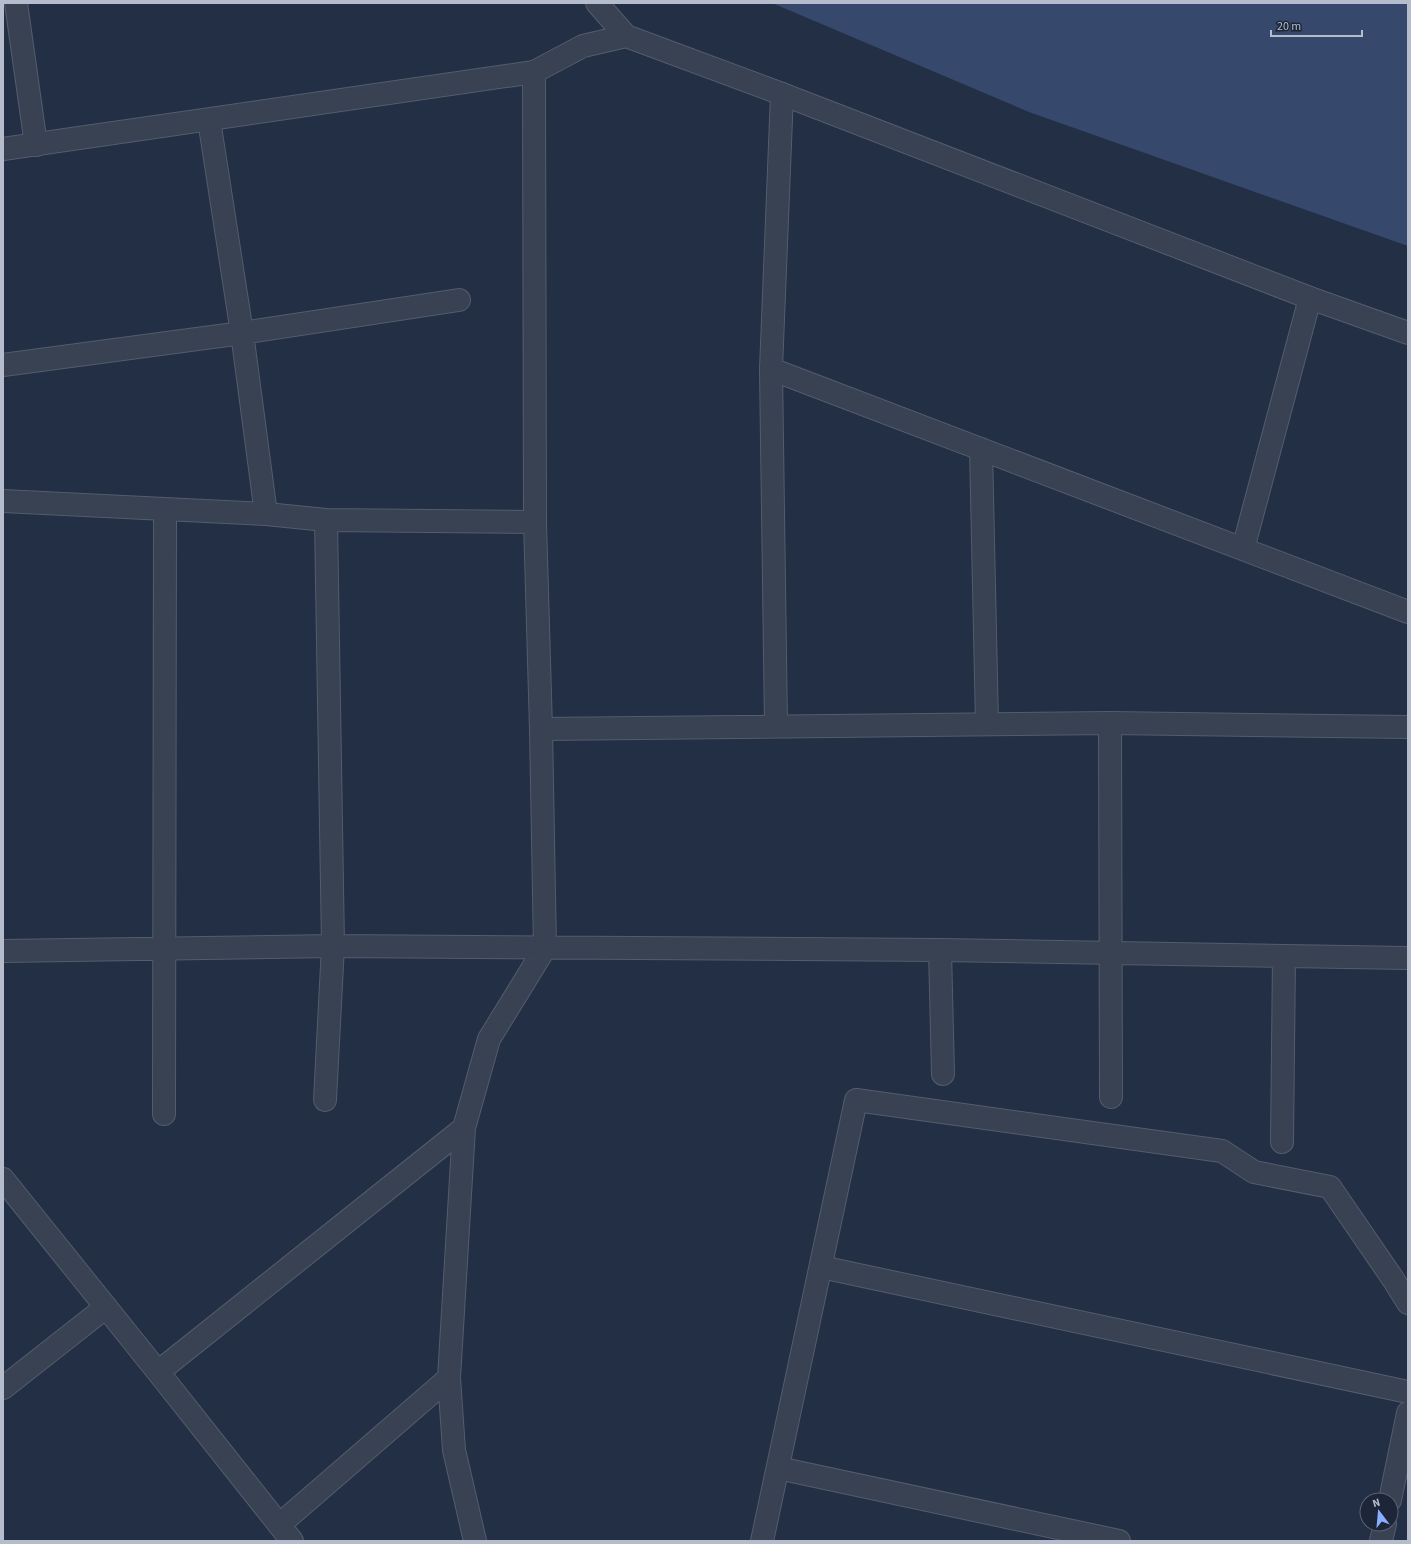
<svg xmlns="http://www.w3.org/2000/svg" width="1411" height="1544" font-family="'Source Sans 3',sans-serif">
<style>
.water{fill:#36496c}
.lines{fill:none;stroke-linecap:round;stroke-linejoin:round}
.minor-casing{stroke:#535d6d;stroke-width:24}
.tertiary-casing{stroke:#535d6d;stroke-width:24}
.minor{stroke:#384253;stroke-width:22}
.tertiary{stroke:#384253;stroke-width:22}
</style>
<rect width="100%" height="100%" fill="#232f44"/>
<!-- water -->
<path class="water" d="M772,3H1408V246L1029,112Z"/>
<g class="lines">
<!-- minor casing -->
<g class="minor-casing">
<path id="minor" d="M16,3L36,145
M597,3L626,36
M209,120L242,333L266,514
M3,365L242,333L459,300
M771,369L1408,612
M981,449L987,724
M3,501L266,514L326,520L535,522
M1243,549L1310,298
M1110,723L1111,1097
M776,726L771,369L782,94
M541,729L1110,723L1408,727
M940,950L943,1074
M3,951L333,946L940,950L1408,958
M325,1100L333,946L326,520
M164,1114L165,509
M1282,1142L1284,956
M3,1179L158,1372L292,1541
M821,1267L1408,1392
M158,1372L464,1128
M3,1388L106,1307
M778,1468L1119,1541
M1390,1500L1408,1413
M279,1525L449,1378
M475,1541L454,1450L449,1378L464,1128L489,1039L545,948L541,729L535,522L534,72
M762,1541L856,1100L1222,1151L1254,1172L1330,1187L1393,1279L1408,1303
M1381,1541L1385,1524"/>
</g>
<!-- tertiary casing -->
<g class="tertiary-casing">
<path id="tertiary" d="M3,149L534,72L583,46L626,36L782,94L1310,298L1408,333"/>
</g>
<!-- minor -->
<use href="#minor" class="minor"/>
<!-- tertiary -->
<use href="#tertiary" class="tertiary"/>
</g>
<!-- border -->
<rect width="1411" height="1544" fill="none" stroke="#b5bdcd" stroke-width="8"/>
<!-- north arrow -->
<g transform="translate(1379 1512) rotate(344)"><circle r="19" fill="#1d2638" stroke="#5a6274"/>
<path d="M0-3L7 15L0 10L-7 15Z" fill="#88afff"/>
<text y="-6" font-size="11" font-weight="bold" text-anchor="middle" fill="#b5bdcd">N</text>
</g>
<!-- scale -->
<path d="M1271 30v6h91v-6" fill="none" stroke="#b5bdcd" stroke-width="2"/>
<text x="1277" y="30" font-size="12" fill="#b5bdcd" stroke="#1d2638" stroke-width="3" paint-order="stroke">20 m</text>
</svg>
